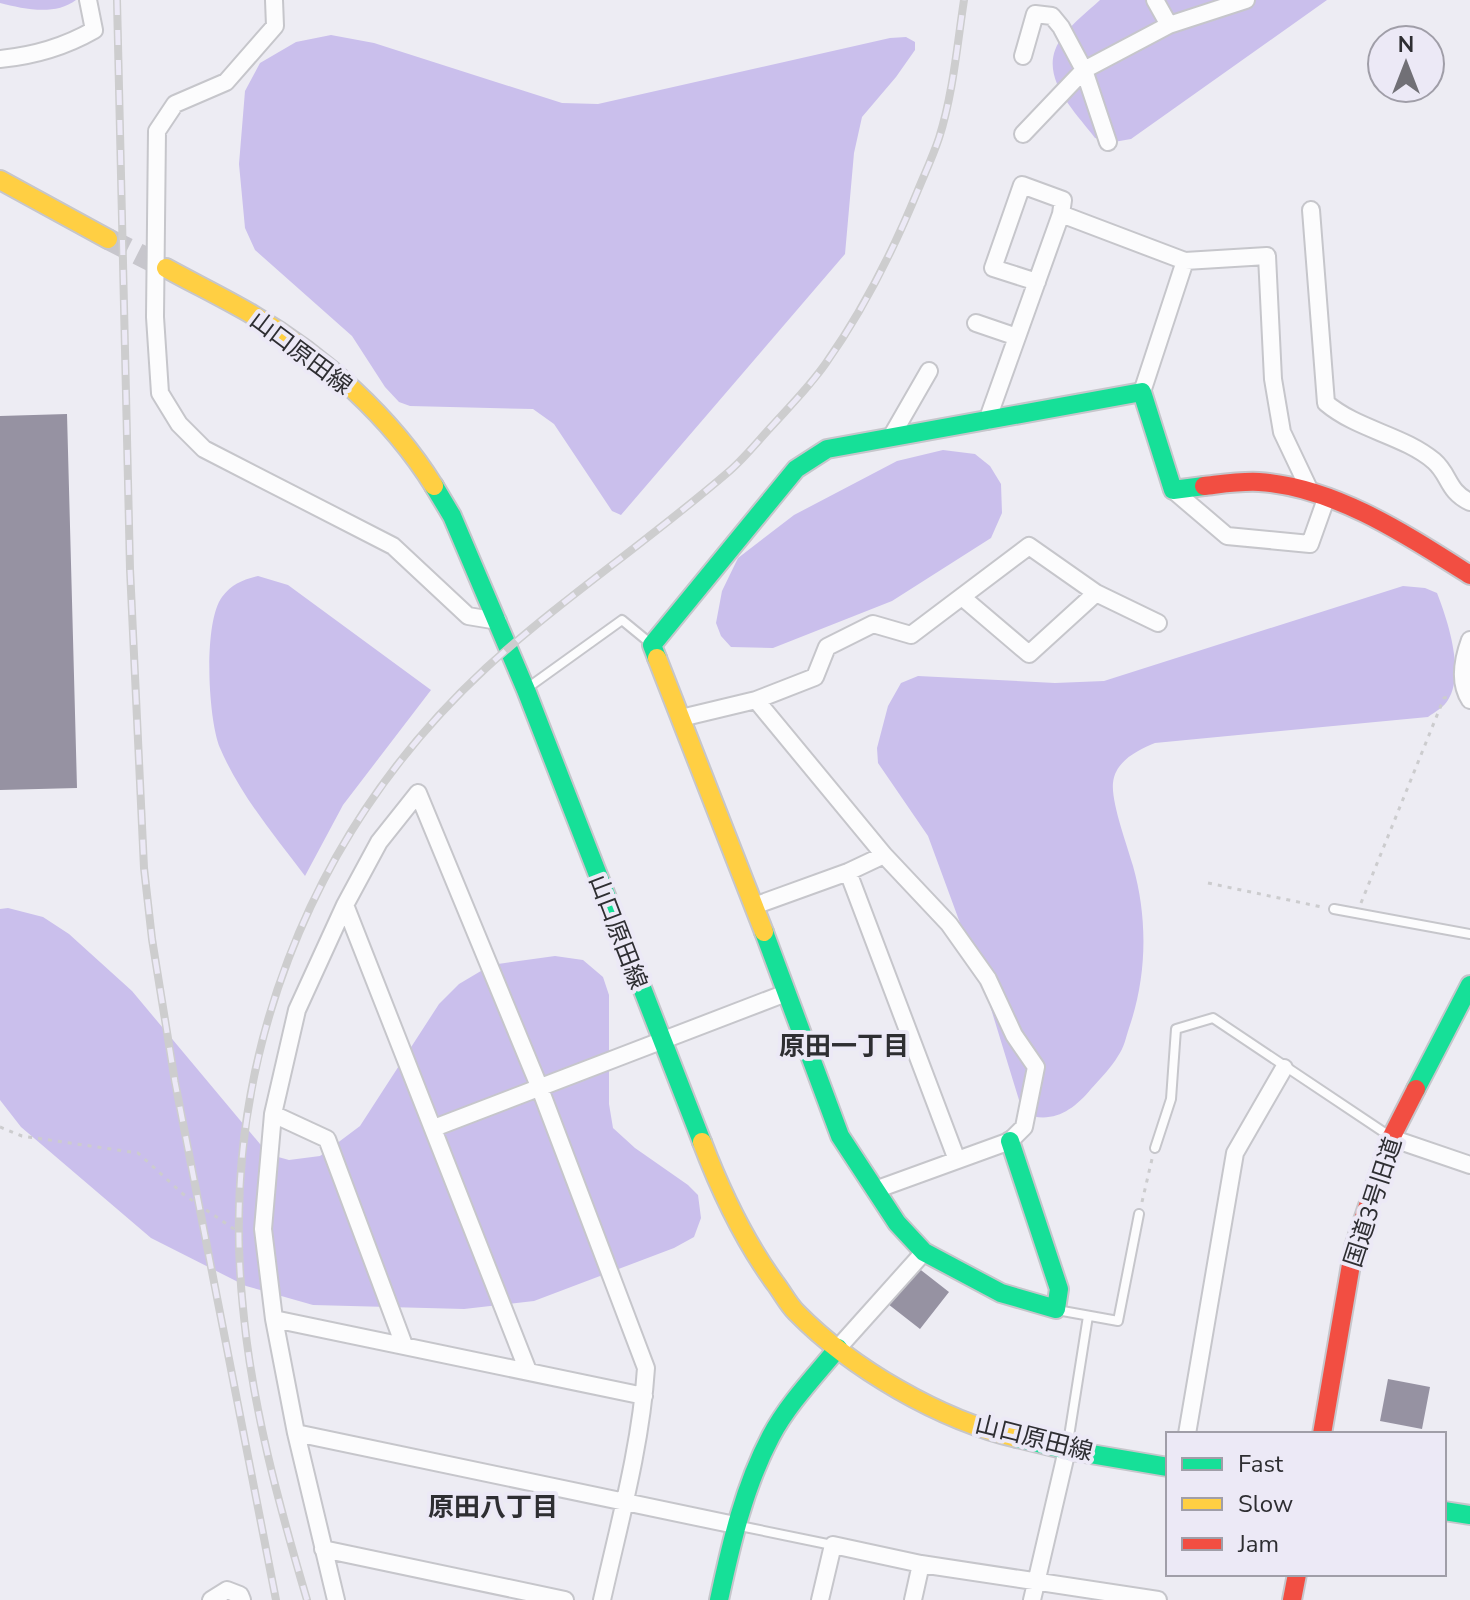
<svg xmlns="http://www.w3.org/2000/svg" width="1470" height="1600" font-family="'Nunito Sans','Noto Sans JP',sans-serif">
<style>
.forest{fill:#cabfec}
.building{fill:#9692a2}
.lines{fill:none;stroke-linecap:round;stroke-linejoin:round}
.secondary-tunnel{stroke:#c7c6cc;stroke-width:22;stroke-dasharray:22 11;stroke-linecap:butt}
.lane-casing{stroke:#c6c6cb;stroke-width:12}
.street-casing{stroke:#c6c6cb;stroke-width:20}
.fast-casing{stroke:#c6c6cb;stroke-width:22}
.slow-casing{stroke:#c6c6cb;stroke-width:22}
.jam-casing{stroke:#c6c6cb;stroke-width:22}
.path{stroke:#ccccce;stroke-width:3;stroke-dasharray:4 6;stroke-linecap:butt}
.lane{stroke:#fcfcfd;stroke-width:8}
.street{stroke:#fcfcfd;stroke-width:16}
.fast{stroke:#16e098;stroke-width:18}
.slow{stroke:#ffcf43;stroke-width:18}
.jam{stroke:#f24e42;stroke-width:18}
.rail-casing{stroke:#cdcdce;stroke-width:8}
.rail{stroke:#ece9f6;stroke-width:5;stroke-dasharray:15;stroke-linecap:butt}
.labels{text-anchor:middle;dominant-baseline:central;stroke-width:8;stroke-linejoin:round;paint-order:stroke}
.street-label{font-size:24px;fill:#2e2e32;stroke:#ece9f6}
.neighbourhood-label{font-size:26px;font-weight:bold;fill:#2e2e32;stroke:#ece9f6}
</style>
<rect width="100%" height="100%" fill="#edecf3"/>
<!-- forest -->
<path class="forest" d="M0,0H76C55,16 24,9 0,3Z
M1100,0H1327L1131,139L1114,142L1095,138C1073,109 1033,72 1064,35C1074,22 1088,11 1100,0Z
M331,35L374,43L562,103L598,104L890,38L906,37L915,42V50L896,77L862,117L854,153L845,254L621,515L612,511L554,424L533,409L410,406L399,402L385,387L352,336L255,250L245,228L239,164L245,91L260,63L296,42Z
M943,450L975,454L990,466L1001,484L1002,513L991,538L892,601L773,648L731,647L721,636L716,623L722,591L738,558L794,515L897,461Z
M258,576L288,585L431,690L343,805L305,876C275,836 240,795 220,748C208,719 203,623 222,597C232,584 242,580 258,576Z
M1403,586L1425,588L1437,593C1448,621 1465,673 1448,700C1444,707 1435,712 1428,717L1155,743C1138,750 1115,761 1113,783C1111,802 1127,845 1133,866C1148,919 1147,976 1129,1028C1126,1037 1124,1048 1118,1056C1111,1068 1100,1079 1091,1089C1073,1111 1051,1125 1023,1113L988,999L928,836L878,763L877,748L888,706L901,683L918,676L1055,683L1104,681Z
M8,908L43,917L69,934L132,991L260,1144L271,1155L289,1160L320,1156L360,1126L439,1004L459,984L491,965L555,956L583,960L603,977L609,995V1104L613,1128L635,1148L688,1185L698,1195L701,1218L694,1237L674,1248L534,1301L464,1309L313,1305L246,1286L151,1238L21,1127L0,1100V909Z"/>
<!-- building -->
<path class="building" d="M67,414L77,788L0,790V416Z
M917,1267L949,1292L920,1329L888,1304Z
M1388,1379L1430,1387L1422,1429L1380,1421Z"/>
<g class="lines">
<!-- secondary-tunnel -->
<path class="secondary-tunnel" d="M108,239L166,268"/>
<!-- lane casing -->
<g class="lane-casing">
<path id="lane" d="M526,689L622,620L650,643
M1334,909L1470,934
M1155,1148L1171,1099L1176,1029L1213,1018L1388,1135
M1057,1310L1118,1321L1139,1214
M1067,1449L1088,1316
M740,1526L832,1545"/>
</g>
<!-- street casing -->
<g class="street-casing">
<path id="street" d="M274,0L275,26L226,82L175,104L157,131L155,317L160,393L179,424L204,449L393,546L468,616L498,621
M1155,0L1169,25L1246,0
M1023,56L1035,14L1052,16L1061,27L1084,70L1023,134
M0,59C32,56 66,46 94,30L88,0
M1108,142L1084,70L1169,25
M1311,210L1326,403C1358,430 1403,435 1434,461C1450,475 1447,491 1470,502
M1037,282L993,268L1022,185L1063,200L1061,214
M976,323L1017,337
M1142,392L1185,261
M987,421L1061,214L1185,261L1267,256L1273,379L1282,432L1310,491
M891,437L929,371
M1173,490L1227,536L1310,544L1326,499
M962,597L1029,654L1096,593
M1470,640C1463,659 1458,682 1470,700
M756,700L884,855L949,924L988,979L1014,1035L1036,1067L1024,1127L1010,1141L875,1190
M681,718L756,700L815,677L827,647L873,624L911,635L1029,546L1096,593L1158,623
M848,872L957,1160
M345,905L528,1371
M754,906L848,872L884,855
M273,1114L327,1139L404,1345
M434,1128L786,993
M1391,1138L1470,1165
M274,1319L644,1396
M838,1348L924,1252
M296,1433L735,1525
M1187,1434L1235,1153L1284,1068
M323,1549L565,1600
M211,1600L227,1590L240,1595L242,1600
M336,1600L296,1433L274,1319L263,1229L273,1114L297,1010L345,905L379,842L418,793L539,1086L646,1368C641,1446 619,1524 602,1600
M820,1600L833,1545L921,1564L1158,1600
M913,1600L921,1564
M1032,1600L1067,1450"/>
</g>
<!-- fast casing -->
<g class="fast-casing">
<path id="fast" d="M434,486L452,516L526,690L702,1142
M657,658L652,645L796,469L827,449L1142,392L1173,490L1204,486
M764,932L840,1136L897,1223L924,1252L1001,1293L1056,1309L1059,1289L1010,1141
M1416,1089L1470,985
M1017,1438L1067,1450L1168,1467
M1444,1511L1470,1515
M719,1600C731,1544 744,1487 771,1436C788,1404 815,1376 838,1348"/>
</g>
<!-- slow casing -->
<g class="slow-casing">
<path id="slow" d="M0,180L108,239
M166,268C195,284 224,298 253,315C323,356 391,417 434,486
M657,658L764,932
M702,1142C721,1192 743,1239 775,1283C782,1292 788,1304 796,1312C852,1369 940,1420 1017,1438"/>
</g>
<!-- jam casing -->
<g class="jam-casing">
<path id="jam" d="M1204,486C1222,484 1240,481 1259,482C1335,487 1407,535 1470,575
M1322,1434L1354,1247L1391,1138L1416,1089
M1292,1600L1297,1574"/>
</g>
<!-- path -->
<path class="path" d="M1208,883L1322,907
M1361,903L1444,698L1452,696
M0,1127L22,1136L138,1153L183,1194L247,1238
M1142,1202L1152,1159"/>
<!-- lane -->
<use href="#lane" class="lane"/>
<!-- street -->
<use href="#street" class="street"/>
<!-- fast -->
<use href="#fast" class="fast"/>
<!-- slow -->
<use href="#slow" class="slow"/>
<!-- jam -->
<use href="#jam" class="jam"/>
<!-- rail casing -->
<g class="rail-casing">
<path id="rail" d="M117,0L130,569L144,868L152,939L175,1082L276,1600
M307,1600C279,1505 252,1407 243,1308C218,1066 308,833 486,668C562,599 648,541 726,474C743,460 757,442 771,427C790,406 810,386 826,363C864,309 893,251 918,190C925,173 933,156 939,138C953,94 957,46 964,0"/>
</g>
<!-- rail -->
<use href="#rail" class="rail"/>
</g>
<g class="labels">
<!-- street labels -->
<g class="street-label">
<text transform="translate(301 353) rotate(37)">山口原田線</text>
<text transform="translate(618 932) rotate(69)">山口原田線</text>
<text transform="translate(1373 1202) rotate(-72)">国道3号旧道</text>
<text transform="translate(1034 1438) rotate(14)">山口原田線</text>
</g>
<!-- neighbourhood labels -->
<g class="neighbourhood-label">
<text x="844" y="1046">原田一丁目</text>
<text x="493" y="1507">原田八丁目</text>
</g>
</g>
<!-- legend -->
<rect x="1166" y="1432" width="280" height="144" fill="#ece9f6" stroke="#a09ea8" stroke-width="2"/>
<rect x="1182" y="1458" width="40" height="12" fill="#16e098" stroke="#a09ea8" stroke-width="2"/>
<text x="1238" y="1472" font-size="24" fill="#2e2e32">Fast</text>
<rect x="1182" y="1498" width="40" height="12" fill="#ffcf43" stroke="#a09ea8" stroke-width="2"/>
<text x="1238" y="1512" font-size="24" fill="#2e2e32">Slow</text>
<rect x="1182" y="1538" width="40" height="12" fill="#f24e42" stroke="#a09ea8" stroke-width="2"/>
<text x="1238" y="1552" font-size="24" fill="#2e2e32">Jam</text>
<!-- north arrow -->
<g transform="translate(1406 64)"><circle r="38" fill="#ece9f6" stroke="#a09ea8" stroke-width="2"/>
<path d="M0-6L14 30L0 20L-14 30Z" fill="#717076"/>
<text y="-12" font-size="22" font-weight="bold" text-anchor="middle" fill="#2e2e32">N</text>
</g>
</svg>
